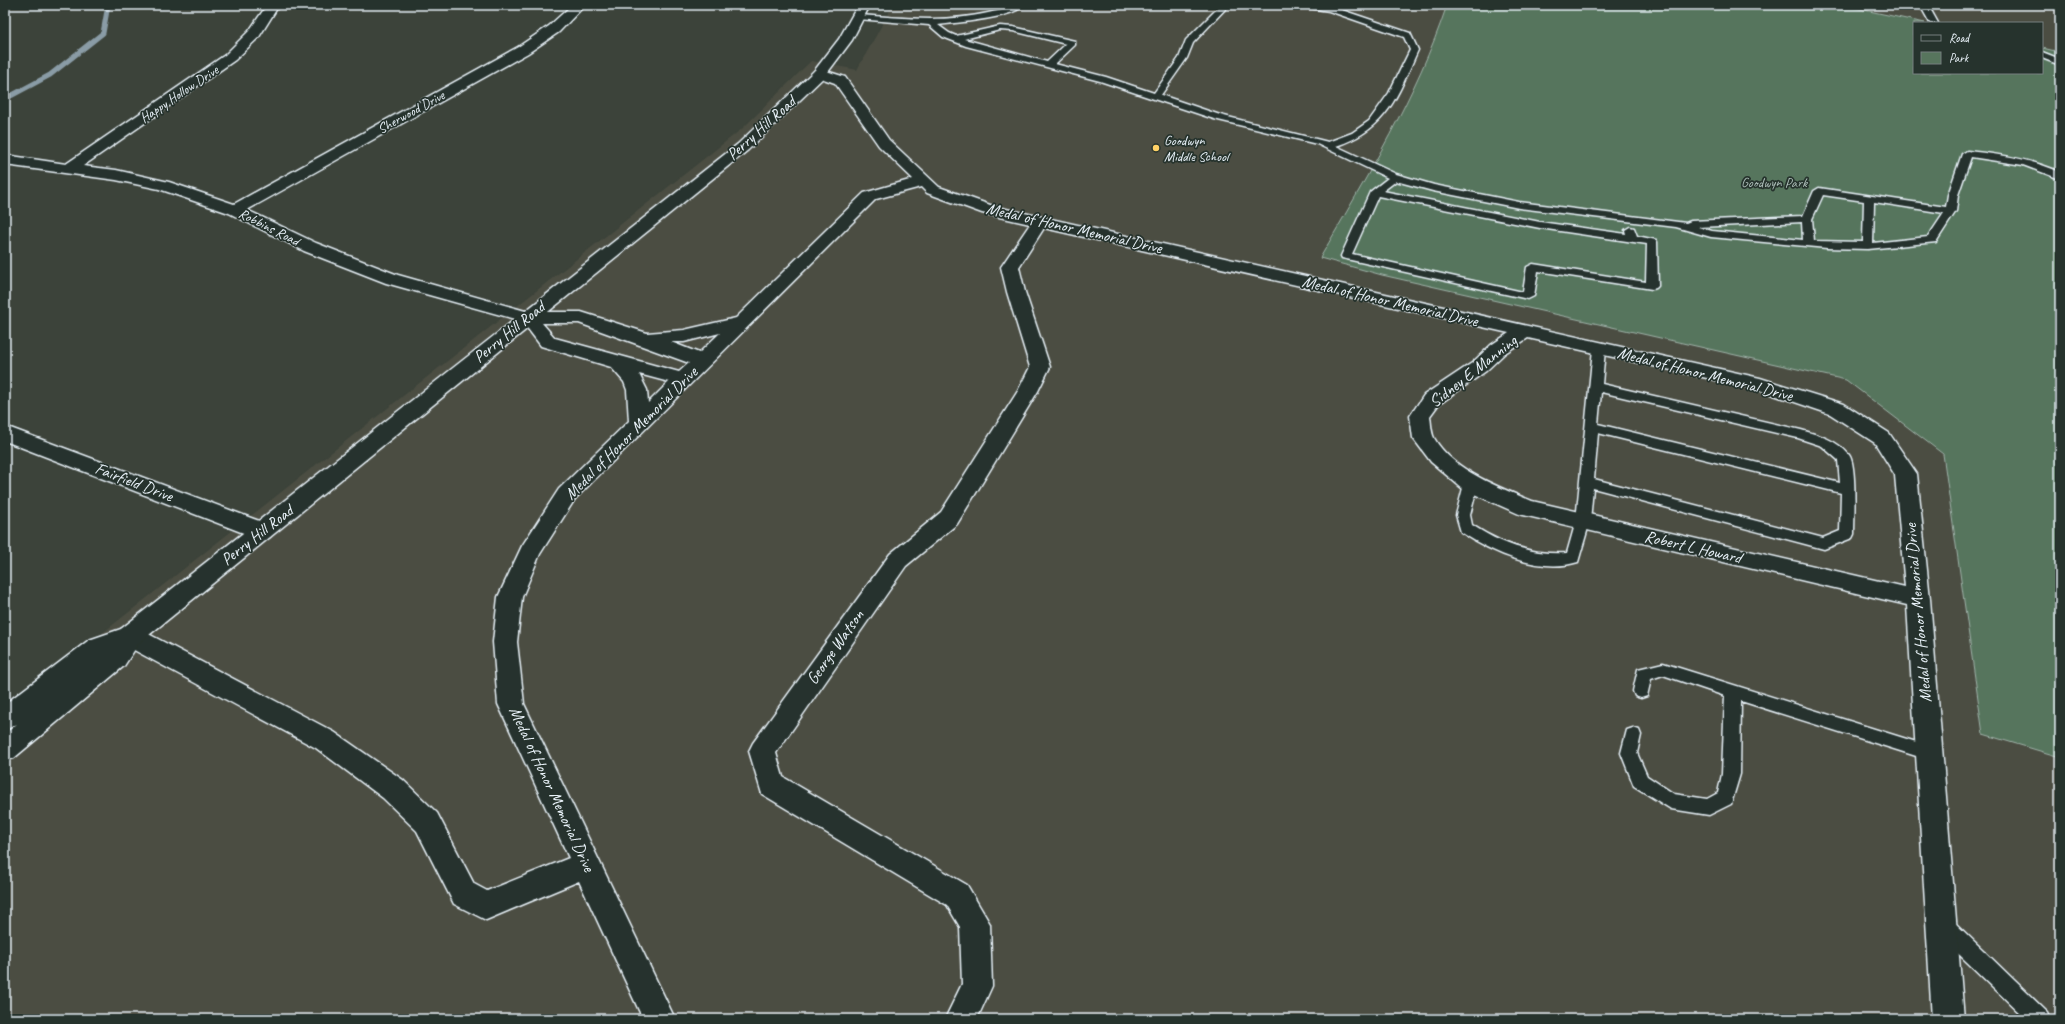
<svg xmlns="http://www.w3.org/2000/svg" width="2065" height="1024" font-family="Caveat,sans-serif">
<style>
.built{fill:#4c4e43}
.green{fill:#57755d;stroke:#a0b3aa}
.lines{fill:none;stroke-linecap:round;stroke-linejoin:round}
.stream{stroke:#8a9ca6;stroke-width:5}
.service-casing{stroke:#e8f1f8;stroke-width:3}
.minor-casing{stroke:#e8f1f8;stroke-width:3}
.secondary-casing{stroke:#e8f1f8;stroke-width:3}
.service{fill:#26332d;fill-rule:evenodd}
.minor{fill:#26332d;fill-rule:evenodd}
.secondary{fill:#26332d;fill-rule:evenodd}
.poi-dot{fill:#ffd166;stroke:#26332d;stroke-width:1.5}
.labels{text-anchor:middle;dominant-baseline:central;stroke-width:3.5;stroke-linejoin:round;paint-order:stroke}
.far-street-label{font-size:14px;fill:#e8f1f8;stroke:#26332d}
.far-poi-label{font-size:14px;fill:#e8f1f8;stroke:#26332d;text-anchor:start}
.far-park-label{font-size:14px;fill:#aebfba;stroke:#26332d}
.street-label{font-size:17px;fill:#e8f1f8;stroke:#26332d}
</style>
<rect width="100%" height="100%" fill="#3c433a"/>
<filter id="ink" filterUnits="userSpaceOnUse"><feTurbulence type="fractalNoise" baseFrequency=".025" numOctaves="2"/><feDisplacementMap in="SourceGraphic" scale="8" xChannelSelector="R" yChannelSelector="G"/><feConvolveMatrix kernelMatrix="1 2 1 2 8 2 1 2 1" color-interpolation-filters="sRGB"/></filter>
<g filter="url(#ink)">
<!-- built -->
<path class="built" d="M893,5H1447L1434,44L1399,119L1320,258L1382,275L1846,380L1943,454L1983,734L2060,757V1019H5V710L743,128L811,61L857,70Z
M1841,5H2060V52L2042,48V23H1925Z"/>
<!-- green -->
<path class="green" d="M1447,5H1841L1925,23H1914V73H2042V48L2060,52V757L1983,734L1943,454L1846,380L1382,275L1320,258C1367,176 1417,95 1447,5Z"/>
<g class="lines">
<!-- stream -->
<path class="stream" d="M5,99L50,75L103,33L108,5"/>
<!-- service casing -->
<g class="service-casing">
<path id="service" d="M1014,5H1024C1011,19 958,22 938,25L949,33L956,36L1000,26L1013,27L1075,41V45L1055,64L1106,77L1154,93L1179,58L1186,40L1221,5H1229L1193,43L1187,58L1161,95L1220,115L1328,142L1352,133L1369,121L1389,93L1410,50L1404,37L1329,11L1303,7L1299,5L1333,7L1410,33L1418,50C1397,96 1388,129 1336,146L1396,174L1434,185L1519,202L1686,223L1691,221L1803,216L1814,191L1819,188L1946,207L1948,195L1962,154L1967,151C1999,154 2030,159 2060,172V179L2023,165L1971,157L1958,195L1956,211L1936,242L1868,249L1827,248L1711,237L1676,227L1519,208L1433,191L1396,181L1383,191L1540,222L1626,234L1625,230L1630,227L1634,228L1637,236L1656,240L1657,242L1658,286L1656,288L1652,289L1538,271L1534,296L1528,299L1342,258L1341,256L1370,192L1388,178L1317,144L1214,119L1100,81L966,46L943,37L929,25L858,19L854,17L858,15C903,18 943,23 988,13C997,11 1006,10 1014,5ZM1000,30L1013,31L1066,44L1047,62L964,39ZM1823,195L1864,201L1863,242L1814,241L1812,219ZM1378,196L1540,228L1647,244L1646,282L1533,264L1527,267L1523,292L1352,254ZM1874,202L1944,213L1928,237L1873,243ZM1802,222L1803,240L1712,231L1698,227Z
M1920,5H1928L1938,23H1930Z
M2042,52L2060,59V65L2042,58Z
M1599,345L1605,349L1602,384L1801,430C1819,435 1837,440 1849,455C1857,465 1854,519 1854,534L1852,538L1824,549L1593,488L1590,521L1578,562C1540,574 1492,553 1461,532L1456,515L1464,484L1466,481H1476L1478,484L1470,515L1472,525C1502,545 1532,555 1567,553L1576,521L1593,349ZM1601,392L1798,438L1822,446L1838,460L1840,483L1598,424ZM1598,433L1841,493L1840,531L1823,538L1594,479Z
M1663,663L1929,746L1935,748L1937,753L1935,758L1929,760L1741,701L1740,774L1731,804L1709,815L1671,809L1634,786L1621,753L1627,730L1633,728L1639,730L1641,735L1637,753L1647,776L1674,794L1707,799L1718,793L1722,774L1725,696L1663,675L1651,679L1647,696L1641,698L1635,696L1633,691L1638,669Z
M1944,917L1951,919L2047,1012L2050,1019H2026L1937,933L1935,926L1937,919Z"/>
</g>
<!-- minor casing -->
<g class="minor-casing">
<path id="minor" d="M267,5H279L259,37L235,60L83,166L116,170L169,182L234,204L518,47L549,26L572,5H585L559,32L528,53L247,210L316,243L398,275L529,312H581L647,333L684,330L736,318L864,193L913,179L879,146L835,83L815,76L813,73L815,70L820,69L845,77L889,140L939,187L993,206L1760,378L1844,404L1889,433L1917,474L1930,599L1964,1019H1932L1907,605L1519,514L1463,489L1431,462L1413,438L1410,416L1424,395L1472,363L1491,345L1509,333L1044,228L1019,267L1025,292L1050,367L1038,391L957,524L906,566L776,753L783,777L967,885L990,924L992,986L977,1019H945L962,984L960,927L947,905L762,794L749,751L753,743L890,554L941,512L1018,391L1030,367L1007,292L1001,267L1030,224L982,213L927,193L921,187L876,199L575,499L540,554L522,597L517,642L524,704L675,1019H643L579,881L486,920L454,904L417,831L383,798L316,748L121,643L118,636L121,629L130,626L139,629L334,732L403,780L437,813L474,884L487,891L569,858L498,704L493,642L498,597L522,546L559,489L629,421L627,390L624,382L611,367L541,346L522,321L386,283L304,251L229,213L159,189L116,180L5,165V155L66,164L225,55L249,31ZM542,323H579L689,363L679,372L555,338ZM720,333L699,353L671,342H684ZM1528,338L1756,389L1830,414L1875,443L1895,475L1905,587L1532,501C1499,487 1453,471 1434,438C1431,432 1431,423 1430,416L1438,405L1486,371L1505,353ZM639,374L669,382L648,403L647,390Z
M5,426L270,525L273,531L270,537L262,539L254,537L5,441Z"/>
</g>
<!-- secondary casing -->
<g class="secondary-casing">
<path id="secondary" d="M858,5H870L852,40L825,76L748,150L139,643L124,666L14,758L5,761V734L17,724L5,730V704L89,640L121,629L738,144L815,70L839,39Z"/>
</g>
<!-- service -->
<use href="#service" class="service"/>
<!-- minor -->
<use href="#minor" class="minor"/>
<!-- secondary -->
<use href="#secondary" class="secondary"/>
</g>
</g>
<!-- markers -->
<circle class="poi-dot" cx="1156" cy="148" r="4"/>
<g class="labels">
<!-- far-street labels -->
<g class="far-street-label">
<text transform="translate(179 94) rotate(-34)">Happy Hollow Drive</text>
<text transform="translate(411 112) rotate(-29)">Sherwood Drive</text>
<text transform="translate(269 227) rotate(27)">Robbins Road</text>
</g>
<!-- far-poi labels -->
<g class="far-poi-label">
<text x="1164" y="140">Goodwyn<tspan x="1164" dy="16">Middle School</tspan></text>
</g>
<!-- far-park labels -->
<g class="far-park-label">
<text x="1774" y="182">Goodwyn Park</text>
</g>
<!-- street labels -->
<g class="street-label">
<text transform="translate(761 128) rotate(-42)">Perry Hill Road</text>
<text transform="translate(1074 228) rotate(13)">Medal of Honor Memorial Drive</text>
<text transform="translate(1390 301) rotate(13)">Medal of Honor Memorial Drive</text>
<text transform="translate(509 332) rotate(-39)">Perry Hill Road</text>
<text transform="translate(1473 371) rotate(-38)">Sidney E Manning</text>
<text transform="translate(1705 374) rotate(14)">Medal of Honor Memorial Drive</text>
<text transform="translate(631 433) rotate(-45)">Medal of Honor Memorial Drive</text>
<text transform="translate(134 482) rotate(21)">Fairfield Drive</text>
<text transform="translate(257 535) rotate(-38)">Perry Hill Road</text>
<text transform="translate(1693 547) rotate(13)">Robert L Howard</text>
<text transform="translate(1918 613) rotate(-95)">Medal of Honor Memorial Drive</text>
<text transform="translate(835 647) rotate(-55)">George Watson</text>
<text transform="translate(552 789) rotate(65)">Medal of Honor Memorial Drive</text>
</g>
</g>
<!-- margin -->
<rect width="2065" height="1024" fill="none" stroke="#26332d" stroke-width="20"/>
<rect x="10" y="10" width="2045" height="1004" fill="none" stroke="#e8f1f8" stroke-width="1.5" filter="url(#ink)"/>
<!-- legend -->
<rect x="1913" y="22" width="130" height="52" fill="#26332d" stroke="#747f7e"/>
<rect x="1921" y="35" width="20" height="6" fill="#26332d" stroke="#747f7e"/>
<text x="1949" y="42" font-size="12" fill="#e8f1f8">Road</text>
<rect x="1921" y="52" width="20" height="12" fill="#57755d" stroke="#747f7e"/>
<text x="1949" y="62" font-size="12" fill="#e8f1f8">Park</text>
</svg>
